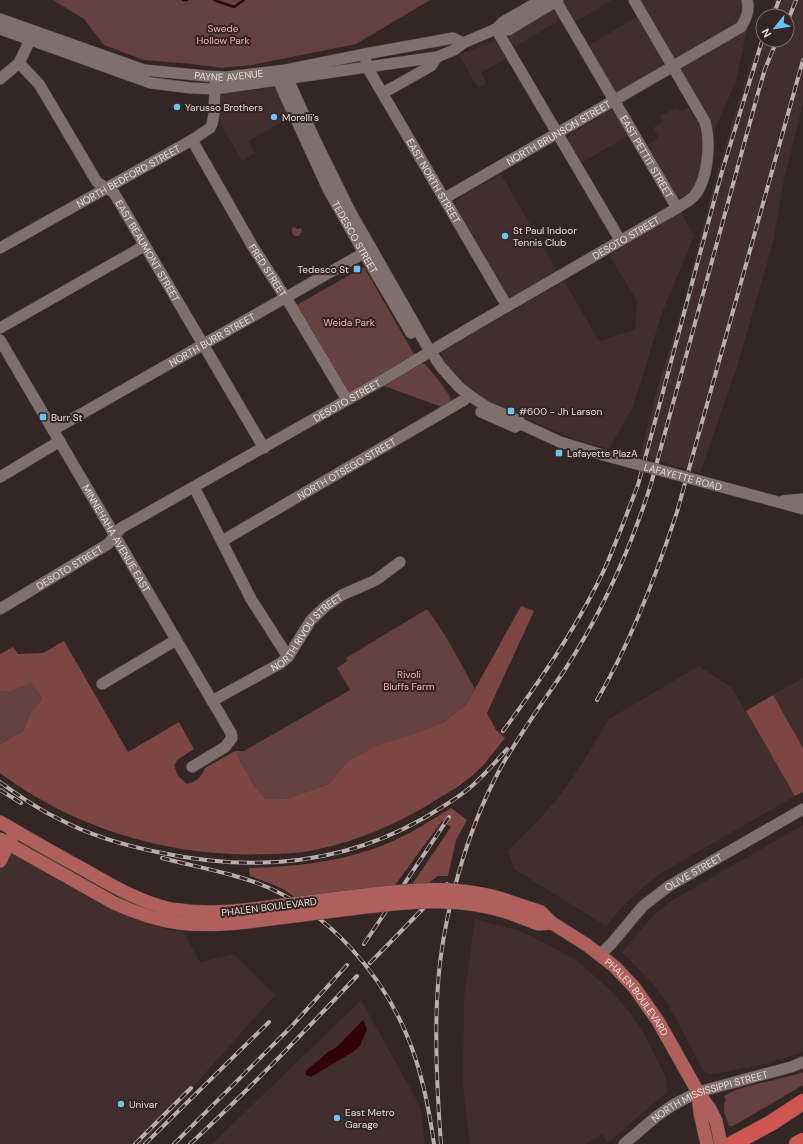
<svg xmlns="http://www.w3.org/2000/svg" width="803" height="1144" font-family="'DM Sans',sans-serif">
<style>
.built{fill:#422e2c}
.green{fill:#65423f}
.forest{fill:#7c4743}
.water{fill:#310305}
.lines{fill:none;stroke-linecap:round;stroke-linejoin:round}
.stream{stroke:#310305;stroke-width:2.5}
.minor-casing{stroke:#504443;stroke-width:12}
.major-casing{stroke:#504443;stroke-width:14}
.highway-casing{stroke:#504443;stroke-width:17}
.minor{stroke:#7f6f6d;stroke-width:11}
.major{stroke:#af5f5c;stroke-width:13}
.highway{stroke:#cf5551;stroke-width:16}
.rail-casing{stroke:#b8aead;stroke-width:4}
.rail{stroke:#332625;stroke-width:2.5;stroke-dasharray:8;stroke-linecap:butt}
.minor-bridge-casing{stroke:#504443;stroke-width:12;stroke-linecap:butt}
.major-bridge-casing{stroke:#504443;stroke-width:14;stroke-linecap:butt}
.minor-bridge{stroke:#7f6f6d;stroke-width:11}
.major-bridge{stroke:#af5f5c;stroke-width:13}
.poi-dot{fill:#6cc3f2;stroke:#332625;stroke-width:1.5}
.labels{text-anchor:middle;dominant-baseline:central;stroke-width:4;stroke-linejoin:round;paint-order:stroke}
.park-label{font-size:10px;fill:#f7b1ab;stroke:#332625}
.street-label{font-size:10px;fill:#e5dcdb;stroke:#332625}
.poi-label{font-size:10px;fill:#e5dcdb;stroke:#332625;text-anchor:start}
</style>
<rect width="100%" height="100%" fill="#332625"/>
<!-- built -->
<path class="built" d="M566,0H612L572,24L560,4Z
M640,0H740L743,5V14L739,21L679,57L672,56Z
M775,0H803V104L784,179L773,243L737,367L700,473L640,456L658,385L688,290L692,268L718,170L747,74L763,30V40H787V16H768Z
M555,7L563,18L514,47L509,39L511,32Z
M637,17L663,61L662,66L617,94H613L586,47Z
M747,29L736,81L714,132L682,74L683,67Z
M493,41L498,43L507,58L481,73L487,83L478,88L459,55Z
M273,85L277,87L292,116L249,141L255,153L242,161L219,121L221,96L223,92L229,91L234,92L264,89L267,86Z
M689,107L704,133L702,171L696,189L675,202L643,147L659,138L653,128L663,122L660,116L676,108L683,111Z
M614,108L631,134L581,163L568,140L570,134Z
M501,174L557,271L512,297H509L455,206L457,199Z
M681,212L694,236L662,313L633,407L609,449L572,438L489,403L471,391L455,377L441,359L442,351L564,281L599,341L635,330L637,301L609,255Z
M699,666L732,688L795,796L661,873L647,884L626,903L606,926L514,869L508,851L534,825L558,798L578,770L609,719Z
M803,678V748L773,695Z
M803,825V1052L769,1063L748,1068H742L716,1074H709L703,1070L679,1024L667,1003L656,987L622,952L655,914L671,901Z
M0,847L105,905L135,918L169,930L183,931L200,962L234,954L275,995L142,1144H0Z
M475,919L520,931L545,943L579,962L613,993L628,1010L642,1030L666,1078L667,1092L608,1143L602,1134L585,1144H470L468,1131L463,1086L464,998Z
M361,1000L420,1106L425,1144H212Z"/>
<!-- green -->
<path class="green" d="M53,0H430L356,44L252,65L221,68L192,64L144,60L104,45L84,19Z
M294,227L297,229L301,228L302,231L299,236H294L292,233V228Z
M364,267L415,356L349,393L293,307Z
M419,364H425C431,371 451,394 451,401C451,405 448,406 445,408L381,385Z
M427,609L445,635L475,689L466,705L444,722L346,763L329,784L286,799H266L254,786L235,751H244L350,690L337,668L347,661L346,658Z
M32,681L42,699L30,714L23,731L7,740L0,745V691H11Z
M803,1072V1085L747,1118L733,1126H729C726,1117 721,1109 726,1100L724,1096L726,1095C746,1083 779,1081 803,1072Z"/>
<!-- forest -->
<path class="forest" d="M521,606L534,611L487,713L496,730L505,738C495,750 485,765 473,775C460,787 443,795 428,805C394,825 357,841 319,849C303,853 284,854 268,854C173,858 76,830 0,773V745L7,740L23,731L30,714L42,699L32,682L11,691H0V654L13,647L18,654L43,653L64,641L128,752L179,722L194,749L177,760L174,766L179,777L187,784C197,781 201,778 205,768L235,751L254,786L266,799H286L329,784L346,763L378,745L412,735L444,722L466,705Z
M773,695L803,748V792L795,796L746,711Z
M451,808L467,820L456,840L448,876H438L426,885L414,887L413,883L451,827L442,821L393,888L298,900C284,887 267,882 250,876L249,868C290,867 330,863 370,850C398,841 426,824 451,808Z"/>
<!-- water -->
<path class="water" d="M363,1020L367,1029L360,1046L353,1052L311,1077L306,1075V1071L308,1069L328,1052L337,1047Z"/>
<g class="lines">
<!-- stream -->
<path class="stream" d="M183,0H187
M214,0L234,7L244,0"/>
<!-- minor casing -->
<g class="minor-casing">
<g id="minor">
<path id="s1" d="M556,1L677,208"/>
<path id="s2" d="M0,19L144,70L206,76L226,77L286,70L365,54L453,38L463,43"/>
<path d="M0,29L151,83L191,88L215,89L437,57L454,50L463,43L496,29L503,22L541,0"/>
<path d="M496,29L620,240"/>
<path d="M496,29L508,30L558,0"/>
<path id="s3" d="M366,61L367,67L507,306"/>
<path id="s4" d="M19,63L39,84L97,182L114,193L264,448"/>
<path d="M286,70L288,79L315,140L350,211L427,346L441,367L459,387L469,395L487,407L518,420L521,424L560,442L603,455"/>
<path id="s5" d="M277,73L282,89L328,189L364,253L411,333"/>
<path d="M0,79L19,63L33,34"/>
<path d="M383,93L431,66L437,57"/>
<path id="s6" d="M192,140L253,247L291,306L347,400"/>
<path id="s7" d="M445,198L741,27C746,19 750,9 747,0"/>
<path id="s8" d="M0,248L192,140L210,128L212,124L214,114L215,81"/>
<path d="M0,328L144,246"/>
<path id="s9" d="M0,340L231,733L232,738L225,747L192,767"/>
<path d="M481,412L515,427L521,424"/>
<path id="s10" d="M53,430L369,250"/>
<path d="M0,477L60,441"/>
<path d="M194,487L251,599L288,657"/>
<path d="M783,501L803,499"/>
<path d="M778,502L803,509"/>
<path id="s11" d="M222,541L464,400L469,395"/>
<path id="s12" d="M0,609L108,544L121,528L386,378L468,329L677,208C683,204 690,201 695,195C708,179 711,142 705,122L634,0"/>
<path d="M102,684L176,640"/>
<path id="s13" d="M212,701L281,663L288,657L311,620L326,606L342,595L376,580L400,562"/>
<path id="s14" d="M600,955L612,943L643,906L669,886L803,809"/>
<path id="s15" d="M624,1144L657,1116L673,1105L698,1092L791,1067L803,1062"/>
</g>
</g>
<!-- major casing -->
<g class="major-casing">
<g id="major">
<path d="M0,822C28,838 55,854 83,869C111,885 139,902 171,909C196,913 220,913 244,910"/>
<path d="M0,839L114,903C162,925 195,928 247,922"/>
<path d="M0,861L12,837"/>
<path id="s16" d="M514,903L541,912L552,923L587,945L615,967L634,987L658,1021L698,1092L710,1109L716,1121L721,1144"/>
<path d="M512,914L538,924L552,923"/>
<path d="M698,1094L700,1113L707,1144"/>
</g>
</g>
<!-- highway casing -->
<g class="highway-casing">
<path id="highway" d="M732,1144L771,1123L803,1102
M797,1144L803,1141"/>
</g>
<!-- minor -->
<use href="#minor" class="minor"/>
<!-- major -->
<use href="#major" class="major"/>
<!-- highway -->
<use href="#highway" class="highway"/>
<!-- rail casing -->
<g class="rail-casing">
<path id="rail" d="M773,16L779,0
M787,23L796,0
M597,700C631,642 656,576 677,512L803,60
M503,731C541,680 578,626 605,568C617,541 627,513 638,485L721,175L763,38
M0,782C19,796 38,809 59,819C91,836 126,846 162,853C253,872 342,865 424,818C441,808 458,798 472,786C485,774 496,762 507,749
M0,790L21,803
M162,858C196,867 234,873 267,887C331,915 382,974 408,1038C422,1072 429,1108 434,1144
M364,944L449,817
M370,963L447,884
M135,1144L191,1088
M145,1144L269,1022
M174,1144L290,1028L347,965
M190,1144C249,1090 303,1033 357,976
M441,1144C437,1091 434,1037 438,984C443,915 467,830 500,769C519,735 542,703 564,671C602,613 630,550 651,484L758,93L765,69L777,40"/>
</g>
<!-- rail -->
<use href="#rail" class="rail"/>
<!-- minor-bridge casing -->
<g class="minor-bridge-casing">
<g id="minor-bridge">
<path id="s17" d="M603,455L778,502"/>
</g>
</g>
<!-- major-bridge casing -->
<g class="major-bridge-casing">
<path id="major-bridge" d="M244,910C279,906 313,901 348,897C404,890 460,882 514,903
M247,922C281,918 316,913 350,909C404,902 459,895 512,914"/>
</g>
<!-- minor-bridge -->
<use href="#minor-bridge" class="minor-bridge"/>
<!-- major-bridge -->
<use href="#major-bridge" class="major-bridge"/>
</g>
<!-- markers -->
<g class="poi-dot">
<circle cx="177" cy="107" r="4"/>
<circle cx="274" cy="117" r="4"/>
<circle cx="505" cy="236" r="4"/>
<rect x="353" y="265" width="8" height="8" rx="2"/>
<rect x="507" y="407" width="8" height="8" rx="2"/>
<rect x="39" y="413" width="8" height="8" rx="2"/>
<rect x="555" y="449" width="8" height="8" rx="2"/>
<circle cx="121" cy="1104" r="4"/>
<circle cx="337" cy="1118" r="4"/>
</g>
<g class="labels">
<!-- park labels -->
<g class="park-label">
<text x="223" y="28">Swede<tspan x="223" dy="12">Hollow Park</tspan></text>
<text x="349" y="322">Weida Park</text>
<text x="409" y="674">Rivoli<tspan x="409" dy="12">Bluffs Farm</tspan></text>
</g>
<!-- street labels -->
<g class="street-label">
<text stroke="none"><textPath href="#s2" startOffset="238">PAYNE AVENUE</textPath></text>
<text stroke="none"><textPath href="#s7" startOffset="131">NORTH BRUNSON STREET</textPath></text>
<text stroke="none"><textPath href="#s1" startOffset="180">EAST PETTIT STREET</textPath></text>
<text stroke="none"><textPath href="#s8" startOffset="147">NORTH BEDFORD STREET</textPath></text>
<text stroke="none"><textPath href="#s3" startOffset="138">EAST NORTH STREET</textPath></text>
<text stroke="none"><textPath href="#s5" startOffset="182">TEDESCO STREET</textPath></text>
<text stroke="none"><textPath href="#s12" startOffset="729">DESOTO STREET</textPath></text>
<text stroke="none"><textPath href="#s4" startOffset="230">EAST BEAUMONT STREET</textPath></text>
<text stroke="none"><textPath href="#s6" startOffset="151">FRED STREET</textPath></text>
<text stroke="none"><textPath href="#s10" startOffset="183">NORTH BURR STREET</textPath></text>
<text stroke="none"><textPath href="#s12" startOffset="406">DESOTO STREET</textPath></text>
<text stroke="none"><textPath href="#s11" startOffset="144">NORTH OTSEGO STREET</textPath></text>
<text stroke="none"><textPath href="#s17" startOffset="83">LAFAYETTE ROAD</textPath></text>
<text stroke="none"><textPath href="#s9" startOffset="230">MINNEHAHA AVENUE EAST</textPath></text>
<text stroke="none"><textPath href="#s12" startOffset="81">DESOTO STREET</textPath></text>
<text stroke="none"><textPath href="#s13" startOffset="119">NORTH RIVOLI STREET</textPath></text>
<text stroke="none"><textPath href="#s14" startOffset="126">OLIVE STREET</textPath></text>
<text transform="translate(269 907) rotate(-7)">PHALEN BOULEVARD</text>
<text stroke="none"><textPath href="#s16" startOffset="158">PHALEN BOULEVARD</textPath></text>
<text stroke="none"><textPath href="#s15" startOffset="100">NORTH MISSISSIPPI STREET</textPath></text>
</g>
<!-- poi labels -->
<g class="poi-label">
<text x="185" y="107">Yarusso Brothers</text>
<text x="282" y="117">Morelli's</text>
<text x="513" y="230">St Paul Indoor<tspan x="513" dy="12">Tennis Club</tspan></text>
<text x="349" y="269" text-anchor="end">Tedesco St</text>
<text x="519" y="411">#600 - Jh Larson</text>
<text x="51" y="417">Burr St</text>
<text x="567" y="453">Lafayette PlazA</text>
<text x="129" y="1104">Univar</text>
<text x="345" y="1112">East Metro<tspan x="345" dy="12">Garage</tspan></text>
</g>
</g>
<!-- north arrow -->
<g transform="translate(775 28) rotate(240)"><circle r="19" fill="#332625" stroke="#7a6f6e"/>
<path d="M0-3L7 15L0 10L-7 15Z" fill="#6cc3f2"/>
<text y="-6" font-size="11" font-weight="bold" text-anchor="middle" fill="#e5dcdb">N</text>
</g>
</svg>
